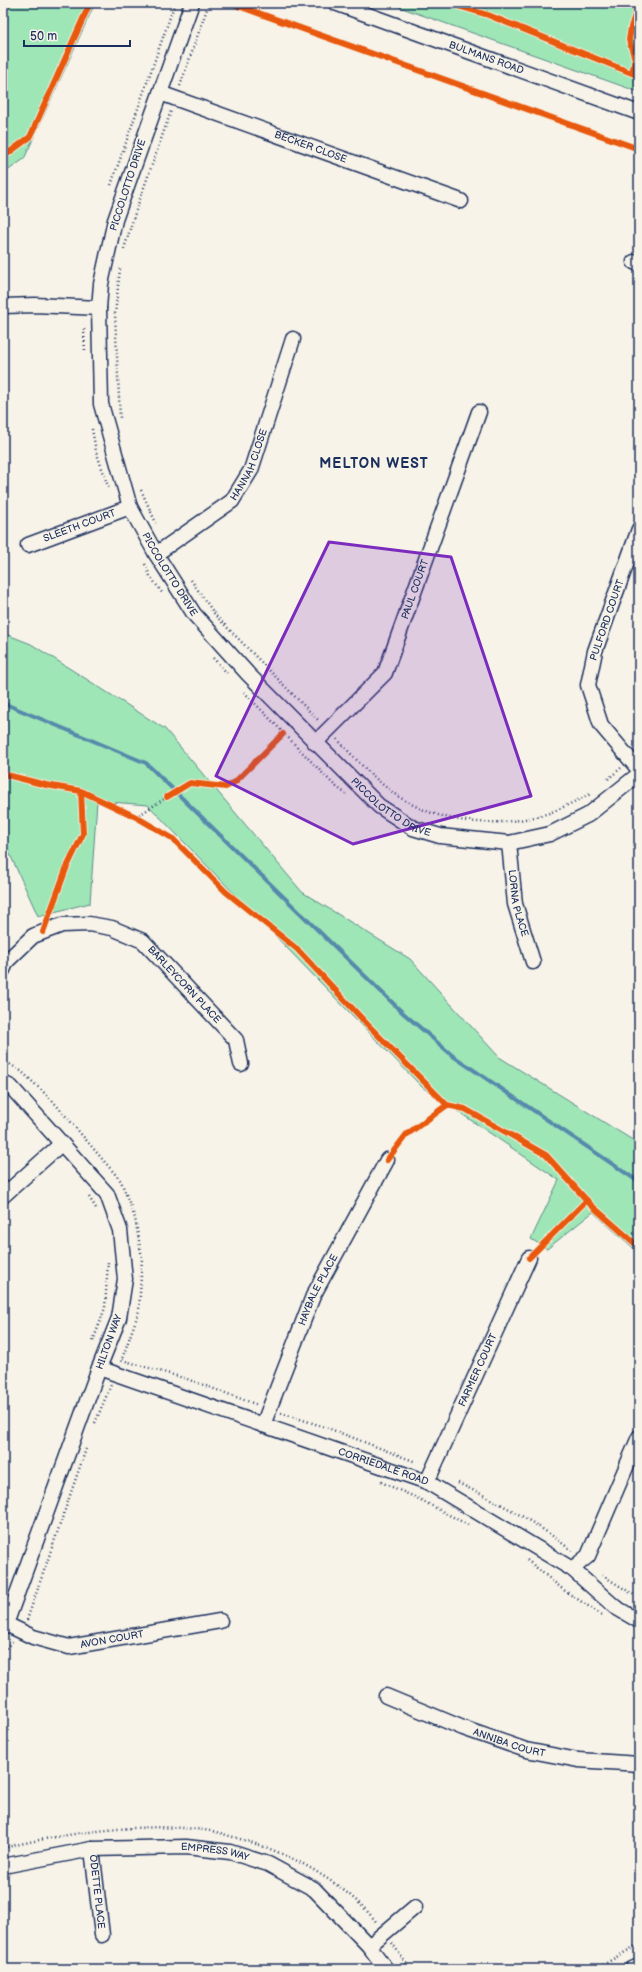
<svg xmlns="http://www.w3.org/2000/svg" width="642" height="1972" font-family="'Balsamiq Sans',sans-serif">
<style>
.green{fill:#9ee6b5;stroke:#5c8a8a}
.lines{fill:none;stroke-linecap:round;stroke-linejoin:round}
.stream{stroke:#578aac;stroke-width:4}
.minor-casing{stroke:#1b2f5e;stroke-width:17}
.path{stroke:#1b2f5e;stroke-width:2.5;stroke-dasharray:1 3;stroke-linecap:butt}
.minor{stroke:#f7f3e8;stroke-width:14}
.cycleway-casing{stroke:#f7f3e8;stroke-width:8}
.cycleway{stroke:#e8590c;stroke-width:6}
.marked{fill:#7b2cbf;fill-opacity:0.2;stroke:#7b2cbf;stroke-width:3;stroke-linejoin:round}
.labels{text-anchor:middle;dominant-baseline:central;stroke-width:4;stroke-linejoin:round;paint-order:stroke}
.street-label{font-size:10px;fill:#1b2f5e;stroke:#f7f3e8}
.district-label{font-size:14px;font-weight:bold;letter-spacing:1px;fill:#1b2f5e;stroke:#f7f3e8}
</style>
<rect width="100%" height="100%" fill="#f7f3e8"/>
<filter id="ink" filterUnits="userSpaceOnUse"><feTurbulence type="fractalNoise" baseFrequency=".025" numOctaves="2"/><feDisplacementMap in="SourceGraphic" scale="8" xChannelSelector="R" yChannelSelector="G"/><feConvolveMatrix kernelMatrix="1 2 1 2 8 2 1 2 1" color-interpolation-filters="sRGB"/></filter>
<g filter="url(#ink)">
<!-- green -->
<path class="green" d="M3,3H95L24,159L3,174Z
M388,3H639V84L636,91Z
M3,633L31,644L165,729L302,892L410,959L499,1057L639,1144V1253L593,1212L547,1249L531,1239L559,1180L422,1087L148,805L97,801L90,903L38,916L3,839Z"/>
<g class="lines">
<!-- stream -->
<path class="stream" d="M3,703L146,763L402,1012L453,1056L639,1182"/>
<!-- minor casing -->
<g class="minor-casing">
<g id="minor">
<path id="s1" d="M192,3L115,220L101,284L99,308L101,404L130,507L156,554L194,614L248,674L379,806L413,828L440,836L509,843L550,834L588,815L639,774"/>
<path id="s2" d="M335,3L639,113"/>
<path id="s3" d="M160,93L461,201"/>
<path d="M634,262L639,264"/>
<path d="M3,306L35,305L99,308"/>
<path d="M639,529L595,651L588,685L601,725L639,770"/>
<path id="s4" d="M28,545L130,507"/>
<path id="s5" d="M156,554L232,501L251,470L293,339"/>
<path id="s6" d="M315,743L385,673L479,412"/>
<path id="s7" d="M509,843L515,904L533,962"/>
<path id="s8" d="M3,970L7,961L33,936L62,925L89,924L112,928L143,941L236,1040L241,1064"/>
<path d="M3,1083L11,1087L107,1194L120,1230L125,1279L119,1318L99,1368L6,1624L3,1628"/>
<path d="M3,1196L61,1144"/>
<path id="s9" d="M99,1368L427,1482L572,1569L615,1607L639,1621"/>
<path id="s10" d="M263,1425L313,1296L387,1160"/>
<path id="s11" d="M427,1482L529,1258"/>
<path d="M572,1569L588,1556L639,1437"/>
<path id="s12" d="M6,1624L33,1637L69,1647L220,1621"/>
<path id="s13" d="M386,1696L463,1728L526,1750L578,1760L639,1764"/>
<path id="s14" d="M92,1849L102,1935"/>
<path id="s15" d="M3,1866L92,1849L186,1847L230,1852L268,1864L314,1889L369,1946L386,1969"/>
<path d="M369,1946L415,1907"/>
<path d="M632,1969L639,1966"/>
</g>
</g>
<!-- path -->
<path class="path" d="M484,3L488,15
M180,86L209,3
M111,185L175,3
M124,249L135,213L171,111
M120,269L115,314L120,418
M84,329L85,352
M92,429L96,451L109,489
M141,490L156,523
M145,564L150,576L163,594
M191,580L216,616L319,721
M213,658L227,673
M244,692L334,785L346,794
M337,739C353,756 369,774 387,788C432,825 496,830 549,813C563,808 577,800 591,794
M608,779L621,768
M136,817L167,797
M3,1060L21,1071L52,1100L121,1181L135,1218L142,1258L139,1311L121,1362
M89,1197L96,1208
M93,1341L105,1308L108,1262
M122,1360L187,1379L258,1405
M281,1413L325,1427L416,1462
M95,1423L111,1385
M381,1482L417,1498L470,1526
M458,1483C498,1502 539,1523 573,1552
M527,1560L565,1591L602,1615
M602,1575L639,1598
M27,1620L86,1449
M3,1651L12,1642
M3,1848C64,1833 148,1821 211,1831C219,1832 228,1836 237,1838C267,1847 294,1857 320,1874C341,1887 362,1903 377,1923
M392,1943L410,1969
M596,1969L639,1944"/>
<!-- minor -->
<use href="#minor" class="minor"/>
<!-- cycleway casing -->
<g class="cycleway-casing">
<path id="cycleway" d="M230,3L639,149
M448,3L488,15L639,76
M632,73L635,59L629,40L631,27L639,3
M3,157L30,137L90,3
M3,774L46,785L81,791
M167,797L190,783L226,787L235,782L283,734
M43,932L66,869L83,834L81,791L136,817L172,838L226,892L297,949L367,1024L447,1105L465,1109L546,1155L591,1205L639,1247
M387,1160L406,1135L447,1105
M529,1258L587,1200"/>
</g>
<!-- cycleway -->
<use href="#cycleway" class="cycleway"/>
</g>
</g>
<!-- marked area -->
<path class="marked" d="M329,542L451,557L531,796L353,844L216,776Z"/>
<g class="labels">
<!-- street labels -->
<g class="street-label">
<text stroke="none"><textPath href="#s2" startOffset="161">BULMANS ROAD</textPath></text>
<text stroke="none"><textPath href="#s3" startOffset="160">BECKER CLOSE</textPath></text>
<text transform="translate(128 185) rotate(-72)">PICCOLOTTO DRIVE</text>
<text stroke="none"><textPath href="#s5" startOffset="133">HANNAH CLOSE</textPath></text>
<text stroke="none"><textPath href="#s4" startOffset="55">SLEETH COURT</textPath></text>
<text stroke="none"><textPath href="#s1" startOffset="601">PICCOLOTTO DRIVE</textPath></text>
<text stroke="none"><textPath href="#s6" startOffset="188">PAUL COURT</textPath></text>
<text transform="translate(607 620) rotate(-71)">PULFORD COURT</text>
<text stroke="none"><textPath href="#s1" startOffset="925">PICCOLOTTO DRIVE</textPath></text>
<text stroke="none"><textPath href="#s7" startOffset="61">LORNA PLACE</textPath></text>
<text stroke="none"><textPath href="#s8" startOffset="221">BARLEYCORN PLACE</textPath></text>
<text stroke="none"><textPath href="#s10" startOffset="146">HAYBALE PLACE</textPath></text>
<text transform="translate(109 1342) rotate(-70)">HILTON WAY</text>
<text stroke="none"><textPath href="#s11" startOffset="123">FARMER COURT</textPath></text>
<text stroke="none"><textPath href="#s9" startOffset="301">CORRIEDALE ROAD</textPath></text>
<text stroke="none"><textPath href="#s12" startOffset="111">AVON COURT</textPath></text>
<text stroke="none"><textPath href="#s13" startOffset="132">ANNIBA COURT</textPath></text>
<text stroke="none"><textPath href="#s15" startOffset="214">EMPRESS WAY</textPath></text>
<text stroke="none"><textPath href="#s14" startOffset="43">ODETTE PLACE</textPath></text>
</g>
<!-- district labels -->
<g class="district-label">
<text x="374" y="463">MELTON WEST</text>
</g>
</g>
<!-- margin -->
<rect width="642" height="1972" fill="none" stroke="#f7f3e8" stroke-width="16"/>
<rect x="8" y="8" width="626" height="1956" fill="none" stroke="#1b2f5e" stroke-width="1.5" filter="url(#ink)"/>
<!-- scale -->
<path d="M24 40v6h106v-6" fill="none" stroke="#1b2f5e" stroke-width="2"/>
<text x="30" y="40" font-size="12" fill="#1b2f5e" stroke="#f7f3e8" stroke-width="3" paint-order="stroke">50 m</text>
</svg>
